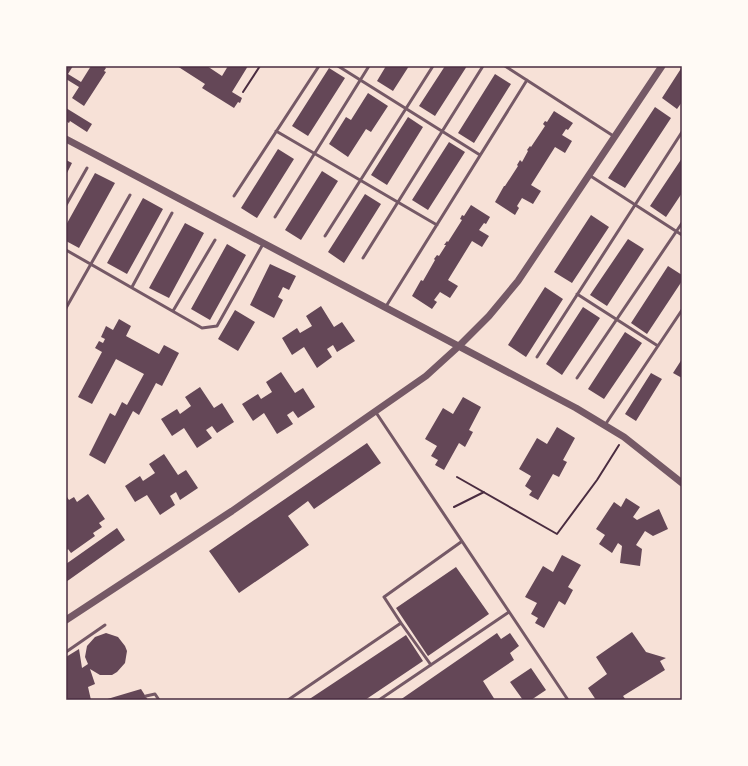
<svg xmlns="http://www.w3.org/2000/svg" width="748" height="766" font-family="'PT Sans',sans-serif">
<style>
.building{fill:#644757}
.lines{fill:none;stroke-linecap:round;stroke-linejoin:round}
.path{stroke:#4a2c40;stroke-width:2}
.service{stroke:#755966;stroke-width:3}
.tertiary{stroke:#755966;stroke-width:7}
.neatline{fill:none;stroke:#4a2c40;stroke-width:1.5}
</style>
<rect width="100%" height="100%" fill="#f7e1d7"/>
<!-- building -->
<path class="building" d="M66,66H73L68,74L81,82L91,66H104L106,68L104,71L106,72L84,106L72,98L79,87L66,79Z
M177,66H207L222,76L228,66H248L232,92L242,98L240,103L238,102L234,108L202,88L205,84Z
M386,66H409L393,91L377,81Z
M445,66H467L435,116L419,106Z
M682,67V102L677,109L662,98Z
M329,68L345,78L308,136L292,126Z
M495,74L511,84L474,143L458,133Z
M368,93L388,106L371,132L366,129L348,157L329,144L346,117L351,120Z
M655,107L671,118L625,188L608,178Z
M66,108L92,124L87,132L70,121L69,123L66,121Z
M554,111L573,123L568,130L566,129L562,135L572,141L565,153L555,147L531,185L541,191L533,204L522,198L517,206L519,208L515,215L495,202L504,186H505L518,166L517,165L520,160L522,162L528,151L527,150L530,146L531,147L545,126L543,124L545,121L547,122Z
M408,117L423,127L387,185L371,175Z
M449,142L465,152L428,210L412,200Z
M278,149L294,159L257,218L241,208Z
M682,158V193L666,217L650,206Z
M66,160L72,163L66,175Z
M322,171L338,181L301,240L285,230Z
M95,173L115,183L79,248L66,241V225Z
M365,194L381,204L344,263L328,252Z
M143,198L163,209L127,274L107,263Z
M471,205L490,217L486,224L484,223L479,230L489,236L482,247L472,241L448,280L458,286L450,298L440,292L434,300L437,302L432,309L412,296L421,280L423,281L435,260L434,259L437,255L439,256L446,245H444L447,241L448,242L462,220L460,219L462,215L464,216Z
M591,215L609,227L572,283L554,272Z
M185,223L204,233L169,298L149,288Z
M628,239L644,249L607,306L590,295Z
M227,244L246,255L210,320L191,309Z
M270,264L296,276L289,290L283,287L278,297L283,300L274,318L250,305Z
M668,266L682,275V281L647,334L631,323Z
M545,287L563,299L526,357L508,345Z
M321,306L334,327L342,322L355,341L337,352L333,345L327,349L332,357L317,368L304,347L292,355L282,338L297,328L300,333L312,326L306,316Z
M583,307L600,318L562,375L546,364Z
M235,310L255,322L238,351L218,339Z
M119,319L131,326L126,336L159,354L164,345L179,353L162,386L156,383L139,415L133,411L105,464L89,455L110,413L115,416L122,402L127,405L144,374L116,359L92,404L78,397L102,352L95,348L99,341L103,343L105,339L101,337L106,326L113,330Z
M625,332L642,343L604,399L588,389Z
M682,359V378L673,373Z
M281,372L295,393L303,388L315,407L298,418L293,411L287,415L293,424L277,434L264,413L253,421L242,404L258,394L261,399L272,392L266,382Z
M651,373L662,379L636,421L625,414Z
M200,387L214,408L222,403L234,422L217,433L212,426L206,430L212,438L197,448L184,428L172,436L161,419L177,409L180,414L191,406L185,397Z
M463,397L481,407L469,430L473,432L465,447L459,443L444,470L435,465L438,460L431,456L437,446L425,439L443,408L453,414Z
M557,427L575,438L563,460L567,462L559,477L553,474L538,500L529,495L532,491L525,486L531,476L519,469L537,438L547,444Z
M367,443L381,463L314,509L308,501L288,516L309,545L239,593L209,551Z
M164,454L178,475L186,470L198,488L180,500L176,492L170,496L175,505L160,515L147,495L135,502L125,486L140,476L143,481L155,473L149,464Z
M88,494L105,519L99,523L102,527L93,533L95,536L71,553L68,549L66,551V498L67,497L69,500L74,497L77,502Z
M626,498L640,507L633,517L637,520L659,509L668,529L653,536L645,531L636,545L642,549L640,566L620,563L622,546L618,543L612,553L599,544L605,535L596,529L614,502L621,507Z
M117,528L125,540L66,582V564Z
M562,555L581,565L568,587L573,590L565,605L559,601L544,628L535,623L538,618L531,614L537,603L525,597L543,566L553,572Z
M456,567L489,614L428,656L396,608Z
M632,632L646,652L666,658L660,661L665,670L623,696L626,700H596L588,688L607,674L596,657Z
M106,633L118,637L125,646L127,651L125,663L117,672L112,675H100L90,669L95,684L88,687L91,700H66V657L79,649L82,668L88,664L85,657L87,646L95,637Z
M497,633L501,639L510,633L519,646L510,653L514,660L483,681L495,700H400Z
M406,635L423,661L365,700H308Z
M531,668L546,690L531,700H523L510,682Z
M141,689L148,700H104Z"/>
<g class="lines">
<!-- path -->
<path class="path" d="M243,92L260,66
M457,477L557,534L597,480L619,445
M454,507L484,492"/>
<!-- service -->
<path class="service" d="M338,66L480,155
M505,66L615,137
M276,131L437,225
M589,175L682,235
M234,196L319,66
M66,205L87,168
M275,217L369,66
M325,236L433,66
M66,250L202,328L217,326L263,244
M363,258L483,66
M132,287L172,213
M577,294L658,346
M66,308L130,195
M385,308L527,80
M173,311L215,240
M537,357L682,132
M577,378L682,223
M375,411L568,700
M605,425L682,310
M401,623L431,665
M66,652L105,625
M146,696L155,694L159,700
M288,700L401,623L384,597L461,542
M379,700L509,612"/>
<!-- tertiary -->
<path class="tertiary" d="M66,139L576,408L624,437L682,483
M66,620L232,511L426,376L459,346L489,316L518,281L662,66"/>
</g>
<!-- border -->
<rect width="748" height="766" fill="none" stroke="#fffaf5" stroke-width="134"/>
<rect x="67" y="67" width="614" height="632" class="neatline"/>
</svg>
